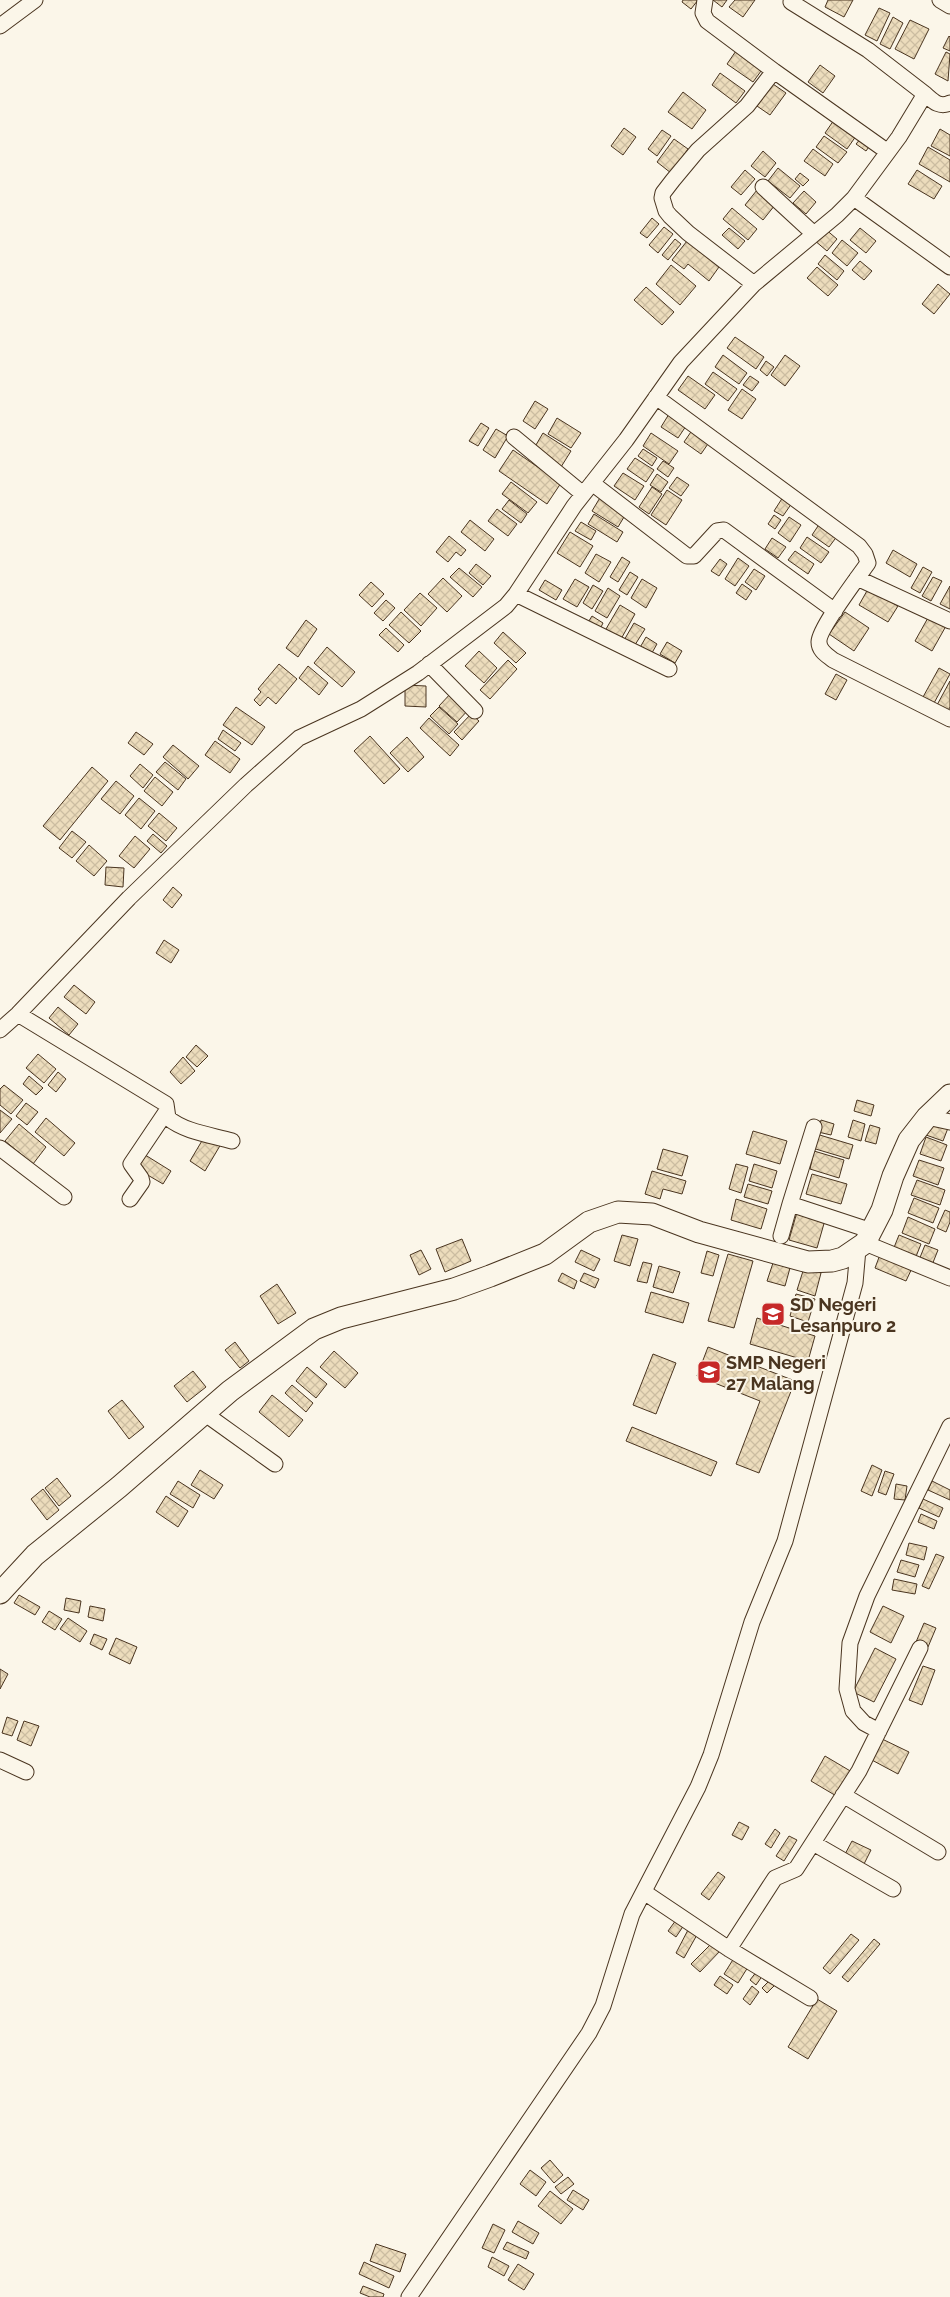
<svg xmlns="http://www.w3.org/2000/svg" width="950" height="2297" font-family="Raleway,sans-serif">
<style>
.building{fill:url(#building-cross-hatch);stroke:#4a3520}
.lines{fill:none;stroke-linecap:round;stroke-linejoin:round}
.street-casing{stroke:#4a3520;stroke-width:17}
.secondary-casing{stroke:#4a3520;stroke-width:23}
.street{stroke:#fbf6e9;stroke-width:15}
.secondary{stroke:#fbf6e9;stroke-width:21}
.labels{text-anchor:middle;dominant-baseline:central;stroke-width:4;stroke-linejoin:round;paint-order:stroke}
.poi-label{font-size:18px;font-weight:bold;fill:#4a3520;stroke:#fbf6e9;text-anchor:start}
</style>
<defs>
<pattern id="building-cross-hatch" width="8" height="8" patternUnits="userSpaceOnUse" patternTransform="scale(1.25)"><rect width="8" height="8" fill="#ecdcbc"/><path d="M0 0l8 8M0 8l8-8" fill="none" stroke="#ccbda1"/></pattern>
</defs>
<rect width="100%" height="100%" fill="#fbf6e9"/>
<!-- building -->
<path class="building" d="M683,0H698L691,9L682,2Z
M713,0H727L722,7Z
M735,0H755L743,17L729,7Z
M828,0H853L844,17L825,7Z
M879,8L890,13L877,41L865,35Z
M893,17L903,23L890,49L880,44Z
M910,20L929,29L914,59L895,49Z
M949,36L950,37V51L943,48Z
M738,48L764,67L753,82L727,64Z
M946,52L950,54L948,81L935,74Z
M820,65L835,76L823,93L808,82Z
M720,73L745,91L736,103L712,85Z
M773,84L786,93L770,115L757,106Z
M683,92L706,110L692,129L668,112Z
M834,120L856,136L847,149L825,133Z
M624,128L636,137L623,155L611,146Z
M940,129L950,135V156L931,146Z
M662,130L671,136L657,156L648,149Z
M824,136L847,152L838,163L816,147Z
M862,137L871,144L866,151L856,144Z
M674,139L688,149L671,173L657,162Z
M928,147L950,160V182L919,164Z
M813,149L833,164L825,176L804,161Z
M763,151L776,163L765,177L751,166Z
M778,168L800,186L790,198L768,181Z
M745,170L755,179L741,195L731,187Z
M917,170L942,186L934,199L908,184Z
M800,173L809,180L803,186L795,179Z
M757,190L775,205L763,220L745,205Z
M804,191L816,202L806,214L793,203Z
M732,208L757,229L748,240L723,219Z
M652,218L659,224L647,238L640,233Z
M664,227L673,234L658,253L649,245Z
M729,228L745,241L738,249L722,235Z
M824,228L837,239L827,251L814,240Z
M860,228L876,241L866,253L850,240Z
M675,239L681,244L668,260L662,255Z
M842,240L858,253L847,266L832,253Z
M687,241L719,267L709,281L688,264L684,269L672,260Z
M825,255L844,271L837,280L818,264Z
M860,261L872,271L864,280L852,270Z
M671,265L696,286L680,305L656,284Z
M817,267L838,285L828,296L807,278Z
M938,284L950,294L934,314L922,304Z
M646,287L674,312L662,325L634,300Z
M735,337L764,357L756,369L727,348Z
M723,355L747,373L739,384L715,367Z
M785,355L800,366L785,386L771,375Z
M766,361L774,367L767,376L760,370Z
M713,372L737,389L728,401L705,384Z
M688,376L715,395L705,409L678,390Z
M750,376L759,382L752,391L743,385Z
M742,389L756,399L742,419L728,410Z
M535,401L548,409L535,429L523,421Z
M669,414L686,426L678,438L661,427Z
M557,418L581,433L571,448L548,434Z
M481,423L489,428L478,446L469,441Z
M695,426L712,438L701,454L684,442Z
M496,429L508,436L495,458L483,450Z
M543,433L571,451L561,467L533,450Z
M651,433L678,451L669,464L643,446Z
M643,449L657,458L652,466L638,456Z
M513,450L561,483L547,504L499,471Z
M635,458L654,470L646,482L627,469Z
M663,461L674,468L668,477L657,469Z
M623,473L644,486L635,500L614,486Z
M657,474L668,482L661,492L650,485Z
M677,477L689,485L681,496L669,488Z
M511,482L537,502L528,513L502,494Z
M652,487L662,494L649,514L639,507Z
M667,490L682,500L666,525L651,515Z
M601,496L627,512L618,527L592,511Z
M783,497L792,503L783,516L774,511Z
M509,500L527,514L521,523L502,509Z
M497,509L517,524L508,536L488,521Z
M594,514L623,532L617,542L588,524Z
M774,515L781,520L775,529L768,524Z
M789,517L801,525L790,542L778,533Z
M470,520L494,539L485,551L461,532Z
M581,522L596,531L591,540L575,531Z
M820,523L838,535L829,547L812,535Z
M570,532L593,546L580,567L557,553Z
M449,536L466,550L461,556L456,552L448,562L436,552Z
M807,537L829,552L821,563L800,548Z
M772,538L786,547L778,558L765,549Z
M893,550L917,564L910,577L886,563Z
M795,551L814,564L808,574L788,560Z
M596,554L611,562L599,582L585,573Z
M622,557L630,562L618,582L610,577Z
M738,558L749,566L735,586L725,579Z
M720,559L727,564L719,576L711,571Z
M476,564L491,576L483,585L469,573Z
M923,567L932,572L920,593L911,588Z
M459,568L482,587L473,597L450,577Z
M754,569L765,576L756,590L745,582Z
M630,572L638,577L627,595L619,590Z
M933,577L942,581L931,601L922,596Z
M443,578L462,596L447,612L428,594Z
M575,579L589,587L577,607L563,599Z
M642,579L657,588L646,608L631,598Z
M545,580L562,590L556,600L539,590Z
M371,582L384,594L372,607L359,595Z
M742,584L752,591L746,600L736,593Z
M593,585L603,591L592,609L583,603Z
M950,586V609L940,604Z
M608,588L620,596L607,618L595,611Z
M868,589L898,606L888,622L859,605Z
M420,593L437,608L421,626L404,610Z
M386,600L395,608L383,621L374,613Z
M620,605L635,614L621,639L606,629Z
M401,612L421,631L409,643L389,625Z
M845,612L869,628L854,651L829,634Z
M592,616L603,623L599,631L587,624Z
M929,616L946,626L932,651L915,641Z
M306,620L317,629L298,657L286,648Z
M634,623L645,629L633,648L623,642Z
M386,628L404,645L398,652L379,635Z
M503,632L526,653L516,663L494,643Z
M646,637L657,644L649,658L638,651Z
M667,642L682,651L675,663L660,654Z
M327,647L355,672L342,687L314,663Z
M479,651L497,668L484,683L465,666Z
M508,660L517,669L490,699L480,690Z
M279,664L297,679L276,704L268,697L260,706L254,700L261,692L258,689Z
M308,666L328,683L319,695L299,678Z
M939,668L950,674L934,703L923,697Z
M836,674L847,680L836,700L825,694Z
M950,681V707L948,711L937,705Z
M405,685L426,686V707L405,706Z
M452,692L470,708L457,722L439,706Z
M236,707L265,727L252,745L223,725Z
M439,707L458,724L449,734L430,716Z
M471,714L479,721L462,740L454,732Z
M429,718L459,745L450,756L420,728Z
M223,730L241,743L235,751L218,739Z
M136,732L153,744L144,755L128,743Z
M370,736L400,769L384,784L354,751Z
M407,737L424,757L408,772L390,753Z
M215,741L240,759L230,773L205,755Z
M173,745L199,766L188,779L163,757Z
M165,762L186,779L178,790L156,772Z
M140,764L153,775L143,788L130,776Z
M92,767L108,781L60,840L43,826Z
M155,777L173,792L162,806L144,791Z
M116,781L134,796L120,814L101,799Z
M139,798L155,811L141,829L125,815Z
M159,813L177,828L166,841L148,826Z
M72,831L86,842L72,858L59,848Z
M153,834L167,846L161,853L147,841Z
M135,836L150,849L134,868L119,856Z
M89,845L107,861L94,876L76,861Z
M106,867L124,868L123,887L105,885Z
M173,887L182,895L172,908L163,900Z
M164,940L179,950L171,963L156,953Z
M74,985L95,1002L86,1014L64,997Z
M58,1007L78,1024L69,1035L49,1018Z
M196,1045L208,1056L197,1067L186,1057Z
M38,1054L56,1069L44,1083L26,1068Z
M183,1057L195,1071L181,1084L170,1072Z
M58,1072L66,1079L56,1092L48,1085Z
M29,1076L43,1088L36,1095L23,1084Z
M4,1085L23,1100L11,1114L0,1105V1089Z
M857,1100L874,1105L871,1116L854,1111Z
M26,1103L38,1112L27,1125L16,1116Z
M0,1110L12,1119L0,1133Z
M46,1118L75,1143L64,1156L35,1132Z
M821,1120L834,1124L831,1135L818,1132Z
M853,1120L865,1124L861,1141L848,1137Z
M930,1121L948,1128L943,1141L926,1135Z
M19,1124L46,1147L33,1164L5,1141Z
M870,1125L880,1128L876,1144L865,1141Z
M753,1131L787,1141L780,1164L746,1154Z
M813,1133L853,1145L849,1159L809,1147Z
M206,1134L221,1144L205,1171L190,1161Z
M926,1137L947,1145L941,1161L920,1154Z
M663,1149L688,1156L682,1176L657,1169Z
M814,1151L844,1160L839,1178L810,1169Z
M142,1153L171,1171L163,1184L134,1167Z
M919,1160L944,1168L938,1185L913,1176Z
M736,1164L748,1167L741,1193L729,1189Z
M754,1164L777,1171L772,1188L749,1181Z
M652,1171L686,1181L682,1194L663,1189L660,1199L645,1194Z
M812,1174L847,1184L841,1204L806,1194Z
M917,1180L945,1190L940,1205L911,1195Z
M748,1184L772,1191L768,1204L744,1197Z
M914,1198L939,1208L933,1223L908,1213Z
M736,1199L767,1209L761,1229L731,1220Z
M945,1210L950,1212V1222L946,1232L937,1228Z
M797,1212L825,1220L817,1248L789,1240Z
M908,1217L935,1229L929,1244L902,1233Z
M622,1235L638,1239L630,1266L614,1261Z
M899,1235L921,1244L915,1259L893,1250Z
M462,1239L471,1261L445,1272L436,1249Z
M925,1245L938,1250L932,1265L919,1260Z
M421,1250L431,1269L419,1275L410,1255Z
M581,1250L600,1259L594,1271L575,1262Z
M707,1251L719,1255L713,1276L701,1273Z
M881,1252L913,1266L906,1281L875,1268Z
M728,1254L753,1261L734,1328L708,1321Z
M643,1262L652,1264L647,1283L637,1281Z
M773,1263L790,1268L785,1286L767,1281Z
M659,1266L680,1272L673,1293L653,1287Z
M804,1268L821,1273L815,1296L797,1290Z
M562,1273L577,1281L574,1289L558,1281Z
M584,1273L599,1279L595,1288L580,1281Z
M277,1284L296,1313L278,1324L260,1296Z
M651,1292L689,1303L683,1323L645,1312Z
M796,1294L815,1299L808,1322L790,1316Z
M757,1318L815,1336L808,1361L750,1344Z
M235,1342L249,1361L240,1368L225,1350Z
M708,1347L795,1381L759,1473L736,1464L760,1401L697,1376Z
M334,1351L358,1373L345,1388L320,1367Z
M653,1354L676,1363L656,1414L633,1405Z
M307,1367L327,1384L316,1398L296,1381Z
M193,1371L206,1387L187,1402L174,1386Z
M292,1385L313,1403L306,1412L285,1393Z
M272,1395L303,1420L289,1437L259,1412Z
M122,1400L144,1427L129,1439L108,1411Z
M632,1427L717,1462L711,1476L626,1441Z
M872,1465L882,1470L872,1496L861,1491Z
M200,1470L223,1485L214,1499L191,1485Z
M885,1471L894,1474L886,1495L878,1492Z
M57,1478L71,1496L59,1506L45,1488Z
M178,1481L200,1495L193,1508L170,1494Z
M932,1481L950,1490V1500L928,1490Z
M896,1484L907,1486L905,1500L894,1499Z
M43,1489L59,1510L47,1520L31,1499Z
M166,1496L188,1511L178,1527L156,1512Z
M923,1499L943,1508L939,1517L919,1508Z
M921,1514L937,1521L934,1529L918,1522Z
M909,1543L927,1547L924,1560L906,1555Z
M936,1554L944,1557L929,1589L922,1586Z
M901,1560L919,1565L915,1577L897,1572Z
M894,1579L917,1584L915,1594L892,1590Z
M19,1595L40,1607L35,1615L14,1603Z
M66,1598L81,1601L79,1613L64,1610Z
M90,1606L105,1609L103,1621L88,1617Z
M883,1606L904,1616L891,1643L870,1632Z
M49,1611L62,1619L55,1630L42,1622Z
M68,1618L87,1631L80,1642L60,1629Z
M924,1623L936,1628L928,1647L916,1642Z
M94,1634L107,1639L102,1650L90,1644Z
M116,1638L137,1647L130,1664L109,1654Z
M875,1648L896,1659L874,1702L853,1692Z
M923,1666L935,1670L922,1705L909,1700Z
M0,1669L8,1674L0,1689Z
M7,1717L18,1721L12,1736L2,1733Z
M24,1721L39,1726L31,1746L17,1740Z
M880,1738L909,1752L898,1774L870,1759Z
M825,1756L852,1772L838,1797L811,1781Z
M739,1822L749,1827L742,1840L732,1835Z
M775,1829L780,1833L771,1848L765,1844Z
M789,1836L797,1840L784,1861L776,1856Z
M852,1841L871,1850L862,1868L843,1858Z
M718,1872L725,1877L709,1900L701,1894Z
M676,1920L684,1925L676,1937L668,1931Z
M689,1928L698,1933L684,1958L676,1953Z
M851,1934L859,1940L830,1974L823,1968Z
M874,1939L880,1944L848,1982L842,1977Z
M713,1942L721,1950L700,1972L691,1964Z
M734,1958L748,1967L738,1983L724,1974Z
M757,1971L763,1975L756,1985L750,1980Z
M720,1976L733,1985L727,1994L714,1985Z
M770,1980L775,1985L767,1993L762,1988Z
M752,1986L759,1992L750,2005L743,1999Z
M817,1999L837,2011L808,2059L788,2047Z
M550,2160L563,2175L554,2183L541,2168Z
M530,2170L546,2182L536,2196L520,2184Z
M568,2177L574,2184L561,2194L555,2187Z
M573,2190L589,2200L583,2210L567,2200Z
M550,2191L573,2209L561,2224L538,2206Z
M518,2221L539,2233L533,2244L512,2232Z
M493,2224L505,2230L494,2253L482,2248Z
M507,2242L529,2252L526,2259L503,2249Z
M376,2244L406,2254L400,2272L370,2261Z
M492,2257L509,2266L504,2276L488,2267Z
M364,2262L394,2276L389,2288L359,2274Z
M518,2264L534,2274L524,2290L508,2280Z
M363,2286L384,2294L383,2297H370L360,2293Z"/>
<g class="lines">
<!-- street casing -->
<g class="street-casing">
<path id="street" d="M705,0L703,13L707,21L774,71
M940,0L950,6
M791,2L868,50L925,94
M0,26L35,0
M763,187L814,234
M854,198L950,267
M754,284L688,233L670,216L666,211L662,198L663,193L673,180L698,150L747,106L774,71L888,152
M656,397L859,546L865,554L868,563C859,576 818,630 819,642C819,651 827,655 833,660L950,719
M514,437L583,494
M592,483L687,556H694L717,531L724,530L835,611
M857,578L950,621
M516,594L669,669
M429,664L475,711
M18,1014L161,1101L166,1104L168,1118C185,1132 211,1135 232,1141
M0,1030L18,1014L129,898L246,785L299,738L361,709L418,673L506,606L516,594L574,506L626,440L681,362L754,284L837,215L854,198L899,137L925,94C933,101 939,108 950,103
M927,1117L950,1122
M814,1127L790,1204L872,1231
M0,1148L64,1197
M130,1199L142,1182L141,1178L131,1164L166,1112
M781,1236L790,1204
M865,1243L950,1278
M204,1413L275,1464
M879,1731L864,1723L853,1711L847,1689L850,1643L867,1596L950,1426
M0,1760L26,1772
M843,1795L938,1852
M813,1843L893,1889
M644,1892L729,1949L810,1998
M729,1949L775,1878L796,1869L859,1771L920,1648
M409,2297L589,2033L603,2006L632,1914L698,1787L711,1755L752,1622L785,1541L855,1283L858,1249"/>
</g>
<!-- secondary casing -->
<g class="secondary-casing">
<path id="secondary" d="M0,1593L35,1555L119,1487L230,1391L314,1329L341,1318L454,1289L490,1276L545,1254L589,1222L618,1212L652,1214L699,1232L808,1262L832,1261L843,1258L865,1243L882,1210L893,1176L909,1140L927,1117L950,1095"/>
</g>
<!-- street -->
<use href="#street" class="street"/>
<!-- secondary -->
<use href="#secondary" class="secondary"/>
</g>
<!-- icons -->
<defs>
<g id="school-square" transform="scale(1.25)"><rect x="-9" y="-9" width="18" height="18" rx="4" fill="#c62828" stroke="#fbf6e9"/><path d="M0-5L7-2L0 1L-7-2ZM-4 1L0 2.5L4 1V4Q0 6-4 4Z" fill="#fff"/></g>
</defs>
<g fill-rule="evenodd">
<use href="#school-square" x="773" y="1314"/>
<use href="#school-square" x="709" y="1372"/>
</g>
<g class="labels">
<!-- poi labels -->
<g class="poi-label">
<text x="790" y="1304">SD Negeri<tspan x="790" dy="21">Lesanpuro 2</tspan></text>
<text x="726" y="1362">SMP Negeri<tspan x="726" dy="21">27 Malang</tspan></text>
</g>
</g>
</svg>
